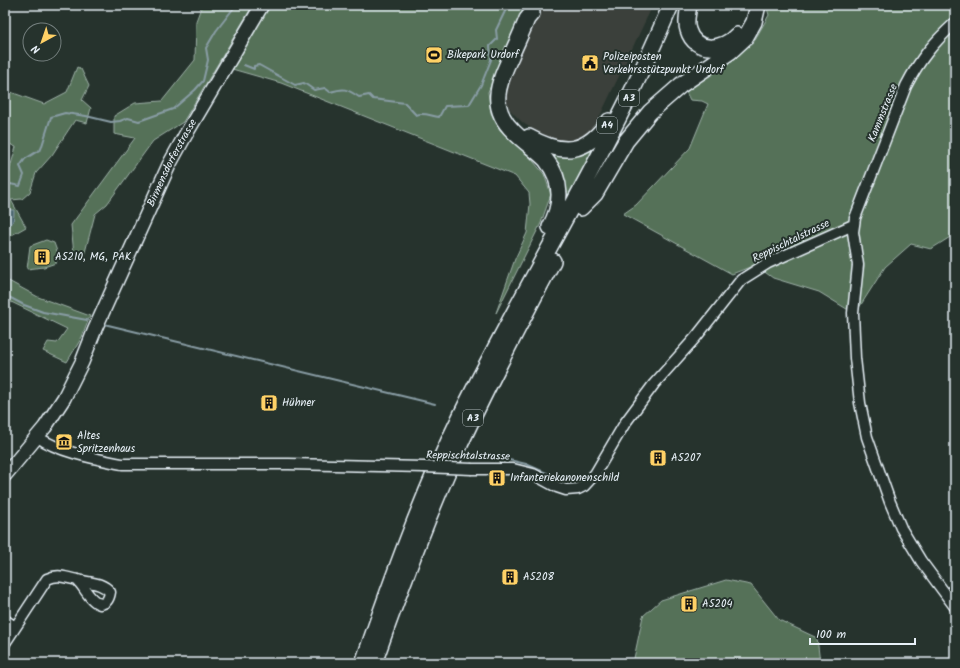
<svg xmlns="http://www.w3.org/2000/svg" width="960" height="668" font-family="Kalam,sans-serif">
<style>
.built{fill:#3a403a}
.green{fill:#557158;stroke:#9eb1a8}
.water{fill:#49656e;stroke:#899da5}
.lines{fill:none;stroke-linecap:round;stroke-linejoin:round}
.stream{stroke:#899da5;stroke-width:2}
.minor-casing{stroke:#e8f1f8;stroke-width:13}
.major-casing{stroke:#e8f1f8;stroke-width:16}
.highway-casing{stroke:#e8f1f8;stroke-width:18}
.minor{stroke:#26332d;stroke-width:10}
.major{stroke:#26332d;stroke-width:13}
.highway{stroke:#26332d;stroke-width:15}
.minor-bridge-casing{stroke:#e8f1f8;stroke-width:13;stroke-linecap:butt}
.minor-bridge{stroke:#26332d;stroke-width:10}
.labels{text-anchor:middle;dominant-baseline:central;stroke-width:4;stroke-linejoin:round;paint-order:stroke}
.shield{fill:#26332d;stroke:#aeb8bb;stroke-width:1}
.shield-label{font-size:10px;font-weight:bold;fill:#e8f1f8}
.poi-label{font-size:11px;fill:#e8f1f8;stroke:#26332d;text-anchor:start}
.street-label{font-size:11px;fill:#e8f1f8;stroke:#26332d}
</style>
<rect width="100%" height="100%" fill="#26332d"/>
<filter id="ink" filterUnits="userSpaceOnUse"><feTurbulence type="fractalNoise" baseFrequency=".025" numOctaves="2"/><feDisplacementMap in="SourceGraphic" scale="8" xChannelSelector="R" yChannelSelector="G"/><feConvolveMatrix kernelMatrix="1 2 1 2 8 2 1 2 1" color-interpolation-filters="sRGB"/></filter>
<g filter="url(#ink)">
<!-- built -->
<path class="built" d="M541,5H653L599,118L592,128L584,136L574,142L563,143L543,136L523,123L510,110L505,97L507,82Z"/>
<!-- green -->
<path class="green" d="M202,5H253L183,122L153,141L107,204L95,214L84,256L79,257L74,254L71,225L135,138L114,134V116L135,103L162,101L195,60L196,21Z
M268,5H525L488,92L491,113L500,130L528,155L544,174L551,194L541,223L496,313L515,259L527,233L530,204L529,193L515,176L281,83L232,69Z
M766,5H955V234L931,249L911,244L885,267L855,314L819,292L773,278L755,265L732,274L623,214L636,205L690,148L708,104L702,101L690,100L686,92L753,43L769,15Z
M77,67L81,69L89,86L82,100L91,108L87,123L75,120L52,155L36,173L30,192L22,199L11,200L26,227L10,236L5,262V170L10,168L16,147L5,142V90L44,104L67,92Z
M596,145L567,199L563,181L543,148Z
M46,240L54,243L58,254L56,263L44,267L27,269L30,246Z
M5,279L38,297L90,316L82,337L67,362L43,351L48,342L57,343L67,329L5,299Z
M726,580L751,585L779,620L817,638L820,663H633L643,616L661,600Z"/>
<!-- water -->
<path class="water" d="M8,210H14C14,218 14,226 5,227V211Z"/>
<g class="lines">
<!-- stream -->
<path class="stream" d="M244,65L254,69V66L259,65L295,85L304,83L314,90L325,88L330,92C344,88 346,88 359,97L369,95L373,99L405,103L416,115C423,112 431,116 439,117L445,106L469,105L481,85L491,60L490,46L497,39L496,30L508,5
M5,188L10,184L20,186L24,175L20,166L25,159L41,149L51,117L65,113L86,116L111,122L120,121L128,118L139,121L173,109L195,90L203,81L208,60L206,48L216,31L236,5
M5,295L24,305L43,312L87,320
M104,324L435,404
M493,456L526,464L560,479L570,481L588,476"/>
<!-- minor casing -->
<g class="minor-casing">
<path id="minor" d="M955,23C933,43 920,59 906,86L855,218L853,232L858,265L853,313L855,358L860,403L867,437L890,502L901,528L921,561L955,607
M38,437C58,452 97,459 122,464H289L424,467
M472,469H513L533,474L557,487L566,490L578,489L584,486L595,474L625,423L654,384L696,337L741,280L768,263L853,225
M5,620L15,627
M5,643L47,579C60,573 65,578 78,580C89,583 102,582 110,592C109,599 107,603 100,604C90,601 85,588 78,581"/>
</g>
<!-- major casing -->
<g class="major-casing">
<g id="major">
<path id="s1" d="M5,475L45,427L64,398L82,362L95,329L169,165L186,134L262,5"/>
</g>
</g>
<!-- highway casing -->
<g class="highway-casing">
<path id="highway" d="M689,5C688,13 685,22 688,30C695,54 724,50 737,35
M532,13L527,19C522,32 516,44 511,56C498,84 488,107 514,132C524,142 536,150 546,160C563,181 562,205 550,227
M529,137C563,156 586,154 609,121
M581,208L595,194L626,141L650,112L681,85L731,51L745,38L754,22L758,5
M363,663C392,579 422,495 461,415C514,306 577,203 630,95C645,65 658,35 671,5
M374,663C398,595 423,528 452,462C483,394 518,327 553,261"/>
</g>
<!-- minor -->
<use href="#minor" class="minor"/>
<!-- major -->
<use href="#major" class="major"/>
<!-- highway -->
<use href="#highway" class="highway"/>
<!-- minor-bridge casing -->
<g class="minor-bridge-casing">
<path id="minor-bridge" d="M424,467L472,469"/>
</g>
<!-- minor-bridge -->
<use href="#minor-bridge" class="minor-bridge"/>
</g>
</g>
<!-- icons -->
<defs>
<g id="stadium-square" transform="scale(0.9)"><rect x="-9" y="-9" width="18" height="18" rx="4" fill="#ffd166" stroke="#26332d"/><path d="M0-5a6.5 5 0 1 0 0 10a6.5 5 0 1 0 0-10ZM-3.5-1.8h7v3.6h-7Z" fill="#111"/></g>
<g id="civic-square" transform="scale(0.9)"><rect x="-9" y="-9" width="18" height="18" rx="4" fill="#ffd166" stroke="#26332d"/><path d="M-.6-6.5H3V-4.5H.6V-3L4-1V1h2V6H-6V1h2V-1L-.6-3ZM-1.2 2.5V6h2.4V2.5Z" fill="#111"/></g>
<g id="building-square" transform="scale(0.9)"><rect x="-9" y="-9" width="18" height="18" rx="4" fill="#ffd166" stroke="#26332d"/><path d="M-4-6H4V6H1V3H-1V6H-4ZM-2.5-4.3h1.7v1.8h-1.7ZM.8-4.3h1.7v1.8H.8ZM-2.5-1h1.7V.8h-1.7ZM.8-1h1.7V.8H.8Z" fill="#111"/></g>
<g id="museum-square" transform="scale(0.9)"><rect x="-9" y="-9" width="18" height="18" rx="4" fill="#ffd166" stroke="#26332d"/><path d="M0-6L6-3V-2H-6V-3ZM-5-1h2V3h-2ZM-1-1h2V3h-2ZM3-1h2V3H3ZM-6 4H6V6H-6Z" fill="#111"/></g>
</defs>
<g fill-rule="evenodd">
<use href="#stadium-square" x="434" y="55"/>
<use href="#civic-square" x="590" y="63"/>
<use href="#building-square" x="42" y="257"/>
<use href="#building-square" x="269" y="403"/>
<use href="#museum-square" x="64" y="442"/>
<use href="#building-square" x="658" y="458"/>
<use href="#building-square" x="497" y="478"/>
<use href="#building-square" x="510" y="577"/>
<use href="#building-square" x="689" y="604"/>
</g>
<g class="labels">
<!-- shield labels -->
<g class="shield">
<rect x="619" y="90" width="20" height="16" rx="3"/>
<rect x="597" y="117" width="20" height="16" rx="3"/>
<rect x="463" y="410" width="20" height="16" rx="3"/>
</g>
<g class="shield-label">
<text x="629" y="98">A3</text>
<text x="607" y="125">A4</text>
<text x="473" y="418">A3</text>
</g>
<!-- poi labels -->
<g class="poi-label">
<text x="447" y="55">Bikepark Urdorf</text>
<text x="603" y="57">Polizeiposten<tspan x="603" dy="13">Verkehrsstützpunkt Urdorf</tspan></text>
<text x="55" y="257">A5210, MG, PAK</text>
<text x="282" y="403">Hühner</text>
<text x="77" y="436">Altes<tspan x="77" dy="13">Spritzenhaus</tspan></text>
<text x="671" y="458">A5207</text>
<text x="510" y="478">Infanteriekanonenschild</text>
<text x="523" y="577">A5208</text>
<text x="702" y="604">A5204</text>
</g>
<!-- street labels -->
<g class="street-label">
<text transform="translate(883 113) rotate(-68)">Kammstrasse</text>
<text stroke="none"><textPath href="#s1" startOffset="356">Birmensdorferstrasse</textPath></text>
<text transform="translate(791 241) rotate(-26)">Reppischtalstrasse</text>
<text transform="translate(468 456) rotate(1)">Reppischtalstrasse</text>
</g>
</g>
<!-- margin -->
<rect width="960" height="668" fill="none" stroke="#26332d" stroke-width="20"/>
<rect x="10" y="10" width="940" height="648" fill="none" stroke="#e8f1f8" stroke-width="1.5" filter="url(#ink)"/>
<!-- north arrow -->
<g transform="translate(42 42) rotate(220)"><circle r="19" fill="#26332d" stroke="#747f7e"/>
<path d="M0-3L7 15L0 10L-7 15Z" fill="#ffd166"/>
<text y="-6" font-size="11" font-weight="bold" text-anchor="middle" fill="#e8f1f8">N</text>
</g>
<!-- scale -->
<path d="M810 638v6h105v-6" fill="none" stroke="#e8f1f8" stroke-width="2"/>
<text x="816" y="638" font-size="12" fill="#e8f1f8" stroke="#26332d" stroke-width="3" paint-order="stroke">100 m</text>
</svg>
